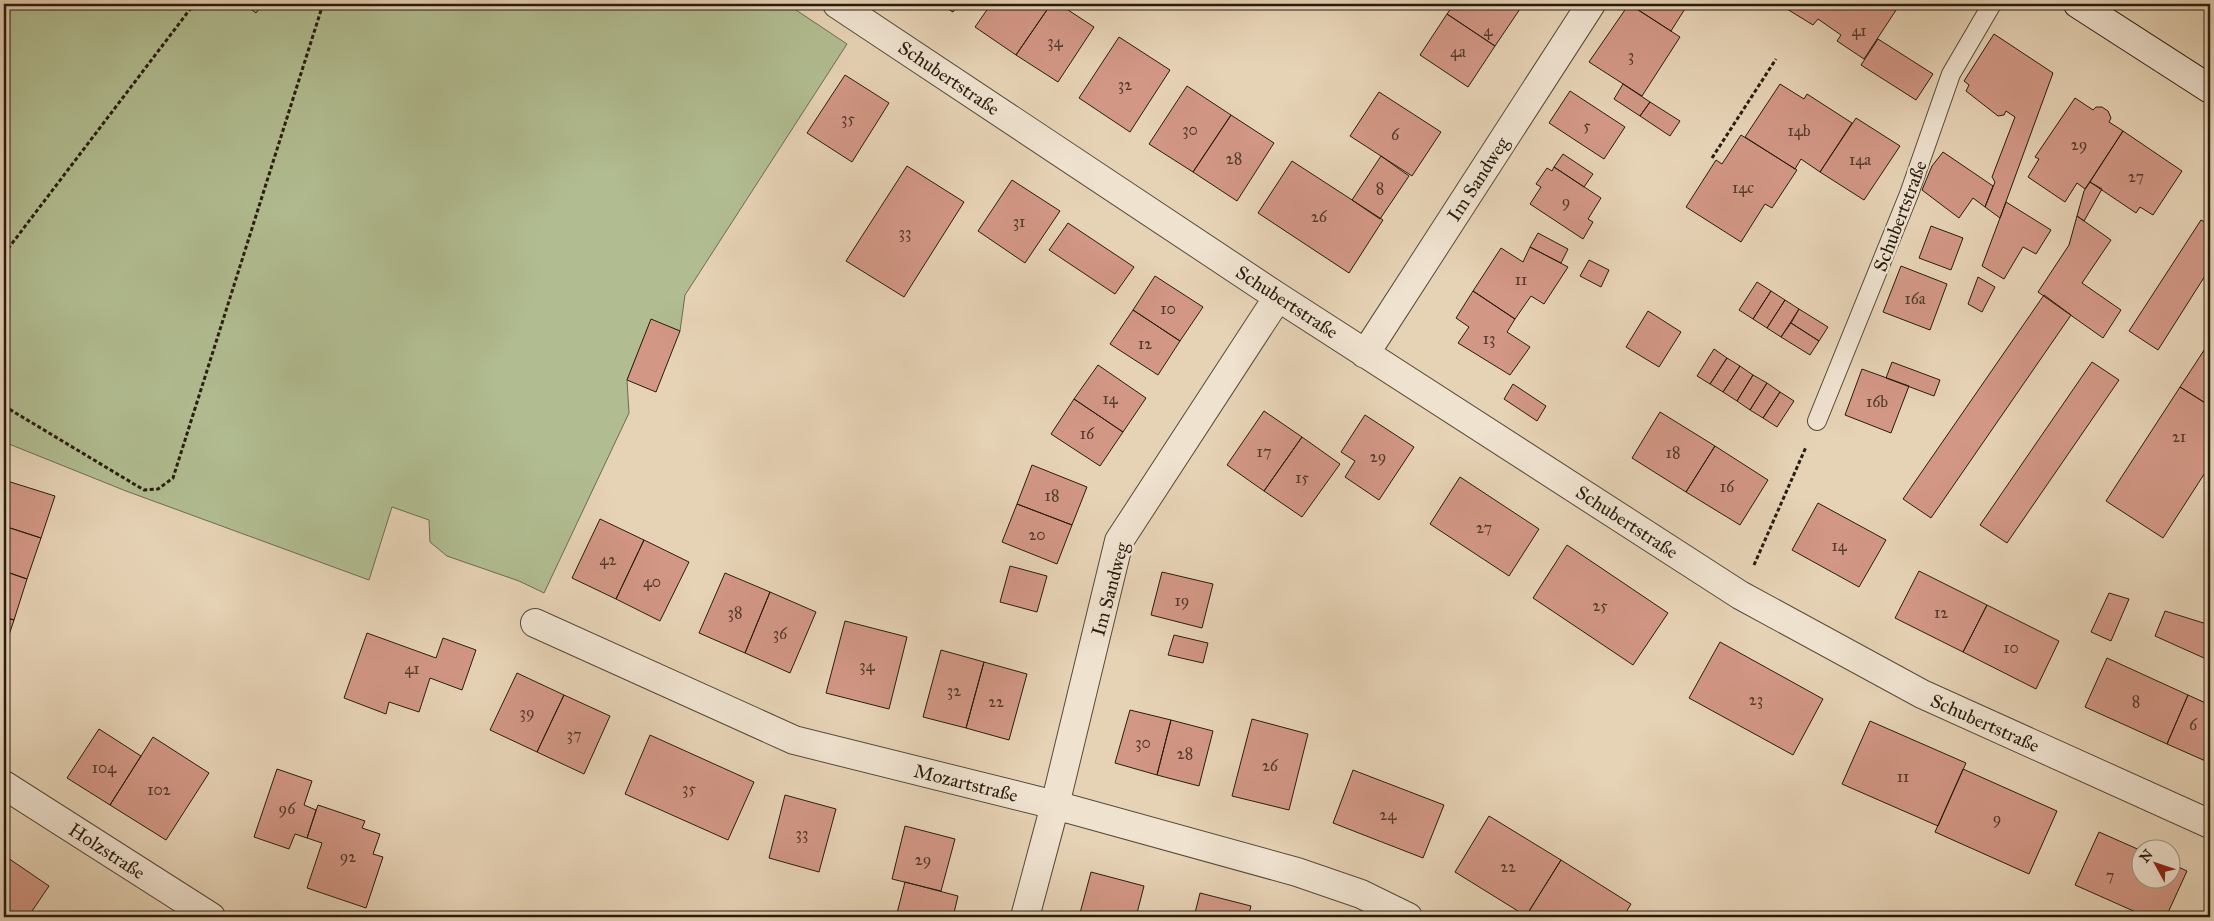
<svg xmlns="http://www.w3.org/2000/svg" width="2214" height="921" font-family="'IM FELL Great Primer',serif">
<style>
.green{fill:#b1bd91;stroke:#6c6c50}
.building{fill:#d29785;stroke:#281c0f}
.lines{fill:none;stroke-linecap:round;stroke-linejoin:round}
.service-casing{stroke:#584a38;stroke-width:20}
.minor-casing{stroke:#584a38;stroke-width:30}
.secondary-casing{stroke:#281c0f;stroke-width:30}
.path{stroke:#281c0f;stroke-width:3;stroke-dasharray:4 2.5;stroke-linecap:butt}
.service{stroke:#efe2cf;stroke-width:18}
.minor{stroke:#efe2cf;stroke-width:28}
.secondary{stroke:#efe2cf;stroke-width:28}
.labels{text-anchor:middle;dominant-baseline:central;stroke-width:5;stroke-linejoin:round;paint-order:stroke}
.number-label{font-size:16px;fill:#523b2c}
.street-label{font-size:19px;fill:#281c0f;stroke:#efe2cf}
</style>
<rect width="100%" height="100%" fill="#e6d2b5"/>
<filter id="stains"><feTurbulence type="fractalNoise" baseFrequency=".004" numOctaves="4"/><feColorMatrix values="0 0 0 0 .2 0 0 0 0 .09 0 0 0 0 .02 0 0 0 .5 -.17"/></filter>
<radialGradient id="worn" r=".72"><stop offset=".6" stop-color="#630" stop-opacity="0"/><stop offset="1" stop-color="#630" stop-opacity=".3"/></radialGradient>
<!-- green -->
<path class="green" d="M4,4H787L847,44L685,295L680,331L651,320L627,380L629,413L544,593L519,581L447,556L430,542L429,520L392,507L369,580L126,491L4,442Z"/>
<!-- building -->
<path class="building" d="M244,4H263L256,13Z
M939,4H959L953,12Z
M991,4H1051L1016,55L975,27Z
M1051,4H1059L1094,27L1058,82L1016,55Z
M1454,4H1518L1522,6L1495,46L1447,14Z
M1629,4H1688L1671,31Z
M1629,4L1680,37L1642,96L1589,62Z
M1791,4H1900L1864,59L1837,41L1841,35L1818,19L1813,25L1787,9Z
M1447,14L1495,46L1468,87L1420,55Z
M1994,34L2053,73L2000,218L1985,207L1995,182L1992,177L2015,117L2006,111L2004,115L1998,116L1966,91L1969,85L1964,81Z
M1119,37L1170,70L1130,132L1079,98Z
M1878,39L1933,74L1916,100L1861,65Z
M845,75L889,103L852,162L807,133Z
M1623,84L1650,102L1640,116L1614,99Z
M1780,84L1804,99L1807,94L1852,123L1820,172L1801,159L1795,169L1745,137Z
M1187,86L1231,115L1193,172L1149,144Z
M1570,91L1625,127L1604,159L1549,123Z
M1379,92L1441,132L1412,176L1350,136Z
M2075,98L2093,110L2096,107H2102L2108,111L2111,118L2109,122L2123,131L2085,189L2077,183L2065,202L2028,177L2039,159L2035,157Z
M1650,102L1680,121L1670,136L1640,116Z
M1231,115L1274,143L1237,201L1193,172Z
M1856,118L1900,146L1864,200L1820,172Z
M2123,131L2182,171L2153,215L2140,207L2136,213L2090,182Z
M1741,135L1797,170L1772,208L1765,204L1741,242L1686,207L1716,160L1722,164Z
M1943,152L1993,186L1985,207L1973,198L1959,218L1922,190L1932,166Z
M1563,154L1593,174L1584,187L1554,167Z
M1381,156L1409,176L1380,219L1352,200Z
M1292,161L1383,220L1349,273L1258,213Z
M907,166L964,202L904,297L846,261Z
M1554,167L1601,198L1588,219L1593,222L1583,239L1530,204L1541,187L1536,184L1547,168L1552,171Z
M1012,180L1060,211L1025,263L978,231Z
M2090,182L2102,189L2084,221L2077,216L2084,191Z
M2006,202L2051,230L2036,254L2023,247L2004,279L1982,266Z
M2077,216L2111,240L2082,283L2121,310L2103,338L2038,292L2069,245Z
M2201,220L2210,225V268L2158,350L2129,331Z
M1068,223L1134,267L1115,294L1049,250Z
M1931,226L1963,238L1951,270L1919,258Z
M1538,233L1568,249L1561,263L1530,247Z
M1530,247L1568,267L1544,304L1531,296L1515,319L1473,291L1501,248L1523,262Z
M1589,260L1609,270L1601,287L1580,276Z
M1901,266L1947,284L1930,330L1883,312Z
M1155,276L1203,307L1180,341L1133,310Z
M1978,277L1995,287L1982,312L1968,304Z
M1757,282L1771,291L1753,319L1739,310Z
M1473,291L1515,319L1507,332L1530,347L1510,375L1458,343L1469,327L1456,318Z
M1771,291L1785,300L1767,328L1753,319Z
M2044,295L2071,315L1931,518L1903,499Z
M1785,300L1799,309L1781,337L1767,328Z
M1799,309L1828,327L1819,341L1791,323Z
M1133,310L1180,341L1158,375L1110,344Z
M1648,311L1681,332L1659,367L1626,347Z
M651,319L680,331L656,392L627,380Z
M1791,323L1819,341L1810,355L1781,337Z
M2210,341V406L2180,387Z
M1714,349L1727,358L1710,384L1697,376Z
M1727,358L1740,366L1723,392L1710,384Z
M1892,362L1940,380L1934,396L1886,378Z
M2092,362L2119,380L2007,543L1980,525Z
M1098,365L1146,398L1123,432L1074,399Z
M1740,366L1753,375L1737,401L1723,392Z
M1862,369L1909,386L1891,433L1845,415Z
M1753,375L1767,383L1750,410L1737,401Z
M1767,383L1780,392L1763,418L1750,410Z
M1513,384L1546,406L1537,421L1504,399Z
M2180,387L2210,406V465L2163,538L2106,501Z
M1780,392L1794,401L1777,427L1763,418Z
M1074,399L1123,432L1100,466L1051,434Z
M1264,411L1302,437L1264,491L1227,465Z
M1660,412L1715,446L1686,492L1632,458Z
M1365,415L1414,447L1379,500L1345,477L1355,461L1341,452Z
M1302,437L1340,464L1302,517L1264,491Z
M1715,446L1768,480L1740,525L1686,492Z
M1032,465L1087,487L1072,525L1017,504Z
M1460,477L1539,529L1509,576L1430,524Z
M4,480L55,496L41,538L4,526Z
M1818,503L1886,540L1859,587L1792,550Z
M1017,504L1072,525L1057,564L1002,542Z
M600,519L644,540L616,599L572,578Z
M4,526L41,538L27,579L4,571Z
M644,540L689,562L660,621L616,599Z
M1567,545L1668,613L1633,665L1533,598Z
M1010,566L1047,576L1037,612L1000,602Z
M4,571L27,579L14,620L4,617Z
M1919,571L1987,605L1963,652L1895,618Z
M1162,572L1213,584L1202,628L1151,615Z
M725,573L770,592L745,653L699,633Z
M770,592L816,612L790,673L745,653Z
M2109,593L2129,599L2111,641L2091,632Z
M1987,605L2059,641L2036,689L1963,652Z
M2165,611L2210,625V644L2204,658L2155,636Z
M4,617L14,620L4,650Z
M845,621L907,637L889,709L826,693Z
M367,633L436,658L443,638L476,650L462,690L430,678L419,712L389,702L386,714L344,698Z
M1174,635L1208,643L1203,663L1168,655Z
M1720,642L1823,699L1793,755L1689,698Z
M941,650L984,662L966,728L923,717Z
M2107,658L2188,695L2167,744L2085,707Z
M984,662L1027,674L1009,740L966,728Z
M517,673L564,695L537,752L490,730Z
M564,695L610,716L584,774L537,752Z
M2188,695L2210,705V763L2167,744Z
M1130,710L1171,720L1157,775L1115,763Z
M1252,719L1308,734L1289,810L1232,796Z
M1171,720L1213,731L1199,786L1157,775Z
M1870,721L1966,763L1938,826L1842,784Z
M99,729L141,756L110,805L67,778Z
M650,735L754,782L728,840L625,794Z
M153,737L209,773L166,840L110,805Z
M277,769L312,781L304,805L316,810L307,838L295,834L289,849L254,837Z
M1963,769L2057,811L2029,874L1935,832Z
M1353,770L1444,805L1423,858L1333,823Z
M785,795L836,809L819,872L769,858Z
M318,805L365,821L362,828L380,834L373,854L383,857L366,908L307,888L322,843L307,838Z
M1489,816L1561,860L1526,916L1455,872Z
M905,826L955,839L941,891L892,879Z
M2099,832L2142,851V878H2172V864L2187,871L2166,917H2147L2075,885Z
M8,858L49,886L28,917H4V864Z
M1561,860L1631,904L1623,917L1526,916Z
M1091,872L1144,886L1136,917H1079Z
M905,882L958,896L953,917H896Z
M1200,893L1251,906L1248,917H1194Z"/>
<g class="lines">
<!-- service casing -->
<g class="service-casing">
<path id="service" d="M1817,421L1909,194L1951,74L1992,4"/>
</g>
<!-- minor casing -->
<g class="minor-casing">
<path id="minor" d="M837,4L1278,297L1740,595L1922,694L2210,824
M1365,354L1591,4
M535,623L794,740L1055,805L1297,872L1361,894L1408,917
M4,785L211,917
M1025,917L1055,805L1119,541L1278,297"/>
</g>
<!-- secondary casing -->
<g class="secondary-casing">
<path id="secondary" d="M2078,4L2210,89"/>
</g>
<!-- path -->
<path class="path" d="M1712,158L1776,59
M4,254L194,4
M4,406L144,490L158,489L173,478L323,4
M1754,565L1806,447"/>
<!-- service -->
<use href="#service" class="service"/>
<!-- minor -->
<use href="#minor" class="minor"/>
<!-- secondary -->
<use href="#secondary" class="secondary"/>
</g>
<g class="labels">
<!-- number labels -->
<g class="number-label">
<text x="1488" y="30">4</text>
<text x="1859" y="30">41</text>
<text x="1055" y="41">34</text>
<text x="1458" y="51">4a</text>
<text x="1631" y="55">3</text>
<text x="1125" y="84">32</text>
<text x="848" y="118">35</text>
<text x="1587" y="125">5</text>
<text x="1190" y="129">30</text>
<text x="1799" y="130">14b</text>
<text x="1395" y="134">6</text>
<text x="2079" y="144">29</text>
<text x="1234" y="158">28</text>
<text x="1860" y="159">14a</text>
<text x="2136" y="176">27</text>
<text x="1743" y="187">14c</text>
<text x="1380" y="188">8</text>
<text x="1566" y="201">9</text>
<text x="1319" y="216">26</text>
<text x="1019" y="221">31</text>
<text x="905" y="232">33</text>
<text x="1521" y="279">11</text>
<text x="1915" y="298">16a</text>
<text x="1168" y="308">10</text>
<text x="1489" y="338">13</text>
<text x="1145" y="343">12</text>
<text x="1110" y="398">14</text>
<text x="1877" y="401">16b</text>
<text x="1087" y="433">16</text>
<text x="2179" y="436">21</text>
<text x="1264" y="451">17</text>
<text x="1673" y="452">18</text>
<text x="1378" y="456">29</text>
<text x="1302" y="477">15</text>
<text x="1727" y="486">16</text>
<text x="1052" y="495">18</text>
<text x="1484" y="527">27</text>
<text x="1037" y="534">20</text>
<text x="1839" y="545">14</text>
<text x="608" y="559">42</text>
<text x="652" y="581">40</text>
<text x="1182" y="600">19</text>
<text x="1600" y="605">25</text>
<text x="735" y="612">38</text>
<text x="1941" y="612">12</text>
<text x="780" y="633">36</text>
<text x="2011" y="647">10</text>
<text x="867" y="665">34</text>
<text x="412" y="668">41</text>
<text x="954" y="690">32</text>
<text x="1756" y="699">23</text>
<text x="996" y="701">22</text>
<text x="2136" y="701">8</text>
<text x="527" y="712">39</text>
<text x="2193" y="724">6</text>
<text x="574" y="734">37</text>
<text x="1143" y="742">30</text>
<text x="1185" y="753">28</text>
<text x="1270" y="765">26</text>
<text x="104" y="767">104</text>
<text x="1903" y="776">11</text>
<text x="689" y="788">35</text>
<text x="159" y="789">102</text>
<text x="287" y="808">96</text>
<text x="1388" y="814">24</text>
<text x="1997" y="818">9</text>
<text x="802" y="833">33</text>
<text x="348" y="856">92</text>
<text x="923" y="859">29</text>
<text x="1508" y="866">22</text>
<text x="2110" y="875">7</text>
</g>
<!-- street labels -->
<g class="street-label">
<text transform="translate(949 78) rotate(34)">Schubertstraße</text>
<text transform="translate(1478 179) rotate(-57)">Im Sandweg</text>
<text transform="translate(1900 216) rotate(-69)">Schubertstraße</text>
<text transform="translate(1287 302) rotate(33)">Schubertstraße</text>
<text transform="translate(1627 522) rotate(33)">Schubertstraße</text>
<text transform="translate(1110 589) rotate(-75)">Im Sandweg</text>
<text transform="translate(1985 723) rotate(24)">Schubertstraße</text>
<text transform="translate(966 783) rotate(14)">Mozartstraße</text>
<text transform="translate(107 851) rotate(33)">Holzstraße</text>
</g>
</g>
<!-- margin -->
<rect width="2214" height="921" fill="none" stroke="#e6d2b5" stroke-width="20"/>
<rect x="5" y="5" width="2204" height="911" fill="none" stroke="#281c0f" stroke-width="2.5"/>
<rect x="10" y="10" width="2194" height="901" fill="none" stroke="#281c0f"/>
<!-- north arrow -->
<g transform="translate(2156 864) rotate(310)"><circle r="24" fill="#efe2cf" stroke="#9f9382"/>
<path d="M0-4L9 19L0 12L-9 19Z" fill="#8f2418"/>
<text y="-8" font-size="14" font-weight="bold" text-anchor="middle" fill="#281c0f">N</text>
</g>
<rect width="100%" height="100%" filter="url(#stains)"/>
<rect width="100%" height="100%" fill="url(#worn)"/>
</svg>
